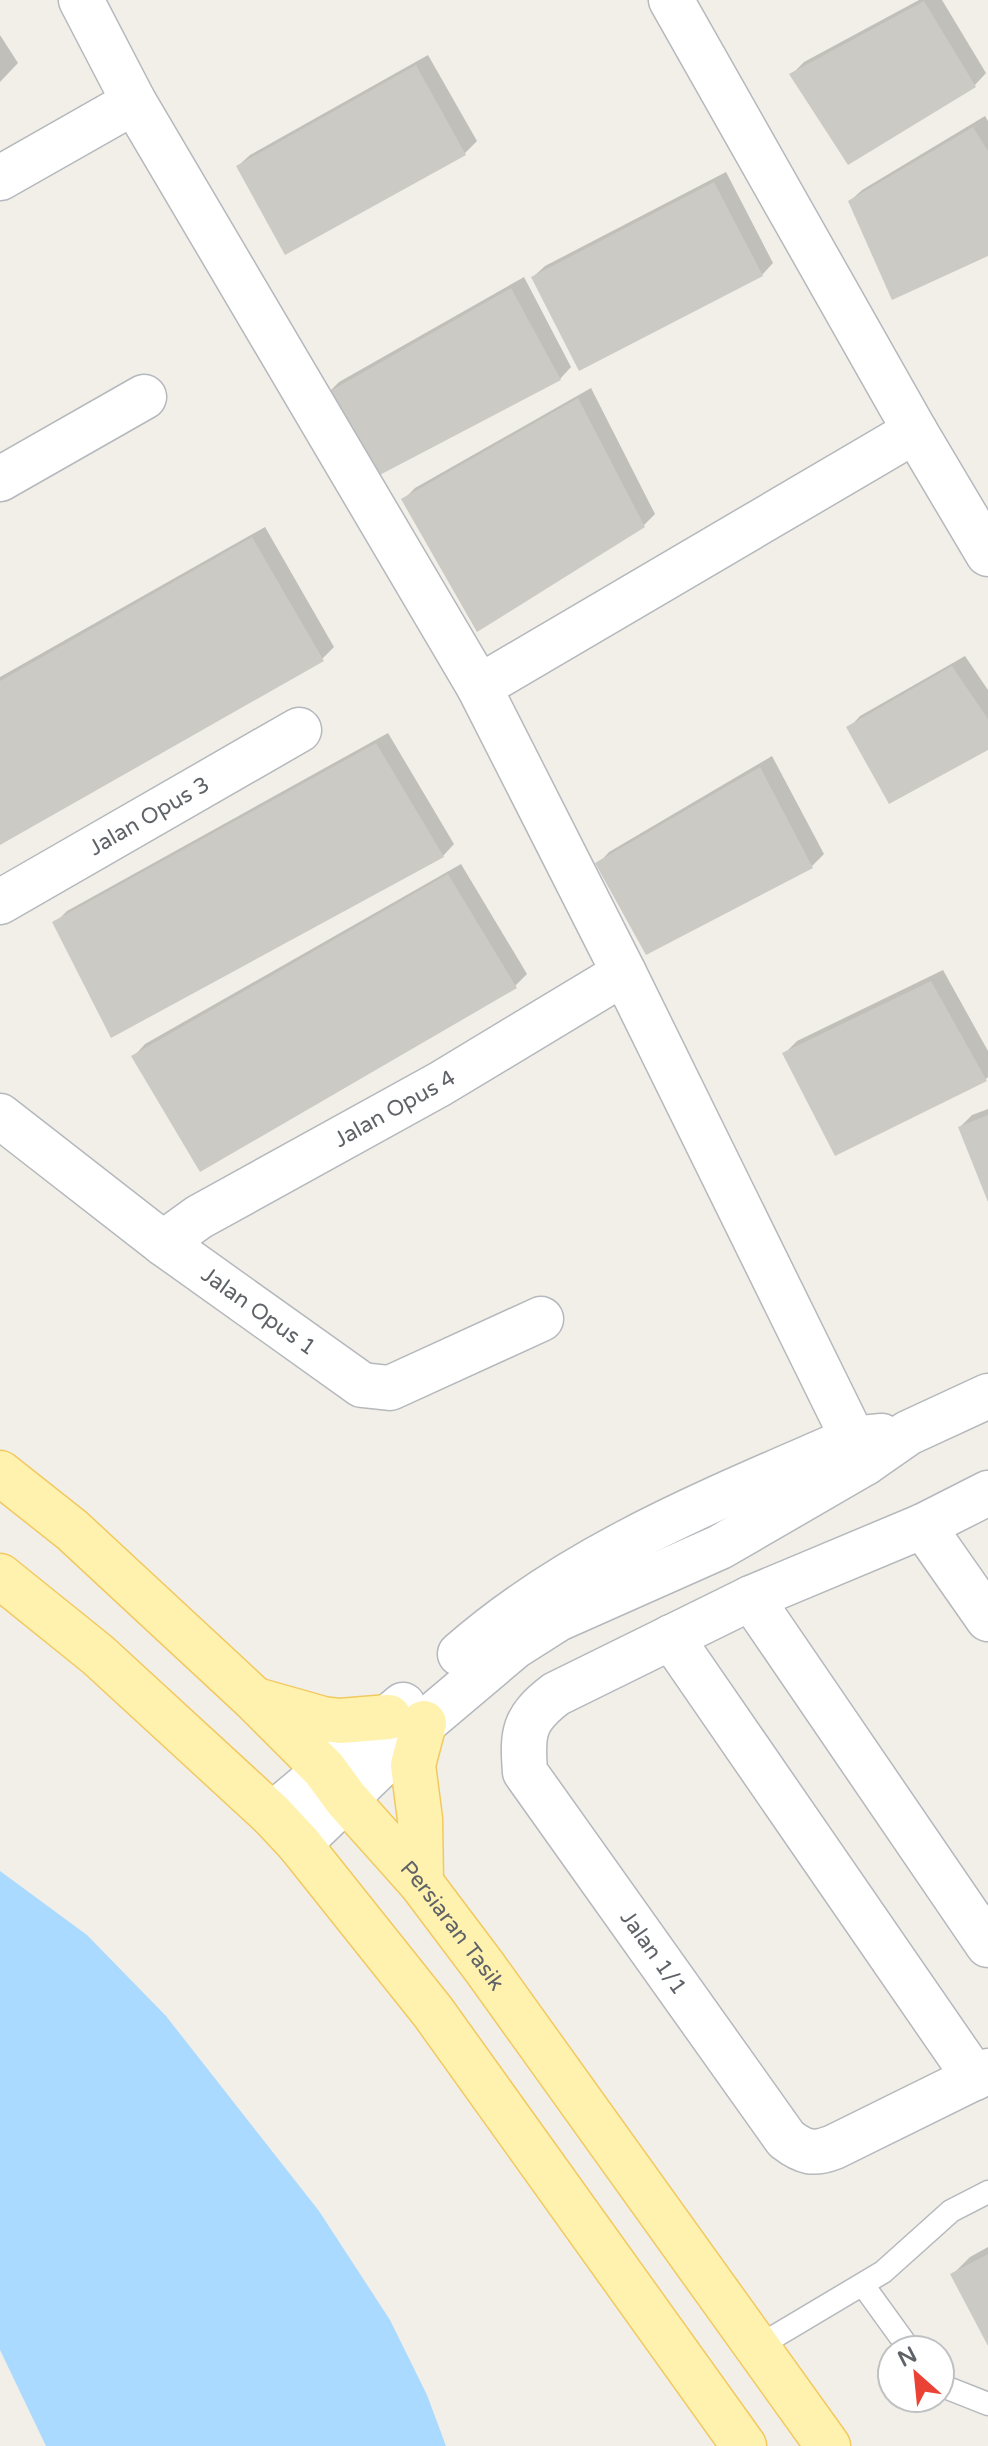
<svg xmlns="http://www.w3.org/2000/svg" width="988" height="2446" font-family="'Varela Round',sans-serif">
<style>
.water{fill:#aadaff}
.shadow{fill:#0003}
.building{fill:#cccac5}
.lines{fill:none;stroke-linecap:round;stroke-linejoin:round}
.service-casing{stroke:#b5b8bc;stroke-width:25}
.minor-casing{stroke:#b5b8bc;stroke-width:47}
.primary-casing{stroke:#f2c960;stroke-width:47}
.service{stroke:#fff;stroke-width:22}
.minor{stroke:#fff;stroke-width:44}
.primary{stroke:#fff2af;stroke-width:44}
.labels{text-anchor:middle;dominant-baseline:central;stroke-width:7;stroke-linejoin:round;paint-order:stroke}
.street-label{font-size:22px;fill:#5f6368;stroke:#fff}
</style>
<rect width="100%" height="100%" fill="#f1efe8"/>
<!-- water -->
<path class="water" d="M0,1871L87,1935L166,2016L319,2211L390,2320L427,2395L446,2446H46L0,2350Z"/>
<!-- shadow -->
<path class="shadow" d="M919,0H942L986,73L975,85L792,74L804,62Z
M0,35L18,63L0,82Z
M428,55L477,141L465,153L286,252L238,166L250,155Z
M985,116L988,121V254L850,201L862,190Z
M726,172L773,263L762,275L533,277L545,266Z
M524,277L571,367L560,379L327,394L339,382Z
M591,388L655,514L643,526L403,500L415,488Z
M265,527L334,647L322,659L0,843V677Z
M965,656L988,690V748L849,728L860,716Z
M388,733L454,844L443,856L55,923L67,911Z
M772,756L824,854L812,866L647,952L598,864L609,852Z
M461,864L527,974L515,986L134,1056L145,1044Z
M943,970L988,1051V1077L986,1079L785,1053L797,1041Z
M988,1109V1197L960,1127L972,1115Z
M704,1516L710,1535L661,1560L650,1542Z
M988,2247V2341L953,2274L970,2257Z"/>
<!-- building -->
<path class="building" d="M924,1L976,87L848,165L789,74Z
M416,65L466,155L285,255L236,166Z
M973,127L988,151V256L892,300L848,201Z
M714,182L763,276L579,371L531,277Z
M511,288L561,380L374,478L325,394Z
M578,398L645,527L477,632L401,499Z
M252,537L324,661L0,845V681Z
M952,666L988,719V750L889,804L846,727Z
M376,743L444,857L111,1038L52,922Z
M760,767L813,868L646,955L595,863Z
M448,874L517,988L200,1172L131,1056Z
M931,981L987,1081L835,1156L782,1053Z
M988,1115V1202L958,1127Z
M988,2254V2346L950,2274Z"/>
<g class="lines">
<!-- service casing -->
<g class="service-casing">
<path id="service" d="M863,2285L910,2350
M757,2347L883,2272L951,2211L988,2192
M940,2385L988,2404"/>
</g>
<!-- minor casing -->
<g class="minor-casing">
<g id="minor">
<path d="M81,0L134,102L479,687L624,973L865,1463"/>
<path d="M671,0L915,431L988,554"/>
<path d="M0,178L134,102"/>
<path d="M0,479L144,397"/>
<path d="M479,687L915,431"/>
<path id="s1" d="M0,902L299,730"/>
<path id="s2" d="M0,1116L163,1243L362,1385L390,1388L541,1319"/>
<path id="s3" d="M163,1243L199,1217L440,1084L624,973"/>
<path id="s4" d="M988,1493L923,1526L751,1598L556,1694C523,1719 522,1733 525,1772L786,2139C804,2153 814,2155 834,2147L988,2071"/>
<path d="M923,1526L988,1619"/>
<path d="M751,1598L988,1945"/>
<path d="M671,1637L975,2078"/>
<path d="M460,1654C574,1554 715,1499 852,1439L882,1436"/>
<path d="M272,1815L403,1705"/>
<path d="M299,1844L424,1723L514,1647L558,1619L720,1547L865,1463L908,1433L988,1396"/>
</g>
</g>
<!-- primary casing -->
<g class="primary-casing">
<g id="primary">
<path id="s5" d="M0,1473L72,1530L254,1699L324,1769L346,1799L421,1883L485,1968L828,2446"/>
<path d="M0,1576L98,1655L272,1815L299,1844L433,2012L744,2446"/>
<path d="M256,1700L323,1719L340,1721L389,1717"/>
<path d="M421,1883L420,1819L413,1765L424,1723"/>
</g>
</g>
<!-- service -->
<use href="#service" class="service"/>
<!-- minor -->
<use href="#minor" class="minor"/>
<!-- primary -->
<use href="#primary" class="primary"/>
</g>
<g class="labels">
<!-- street labels -->
<g class="street-label">
<text stroke="none"><textPath href="#s1" startOffset="172">Jalan Opus 3</textPath></text>
<text stroke="none"><textPath href="#s3" startOffset="268">Jalan Opus 4</textPath></text>
<text stroke="none"><textPath href="#s2" startOffset="324">Jalan Opus 1</textPath></text>
<text stroke="none"><textPath href="#s5" startOffset="642">Persiaran Tasik</textPath></text>
<text stroke="none"><textPath href="#s4" startOffset="788">Jalan 1/1</textPath></text>
</g>
</g>
<!-- north arrow -->
<g transform="translate(916 2374) rotate(333)"><circle r="38" fill="#ffffff" stroke="#bfc1c3" stroke-width="2"/>
<path d="M0-6L14 30L0 20L-14 30Z" fill="#ea4335"/>
<text y="-12" font-size="22" font-weight="bold" text-anchor="middle" fill="#5f6368">N</text>
</g>
</svg>
